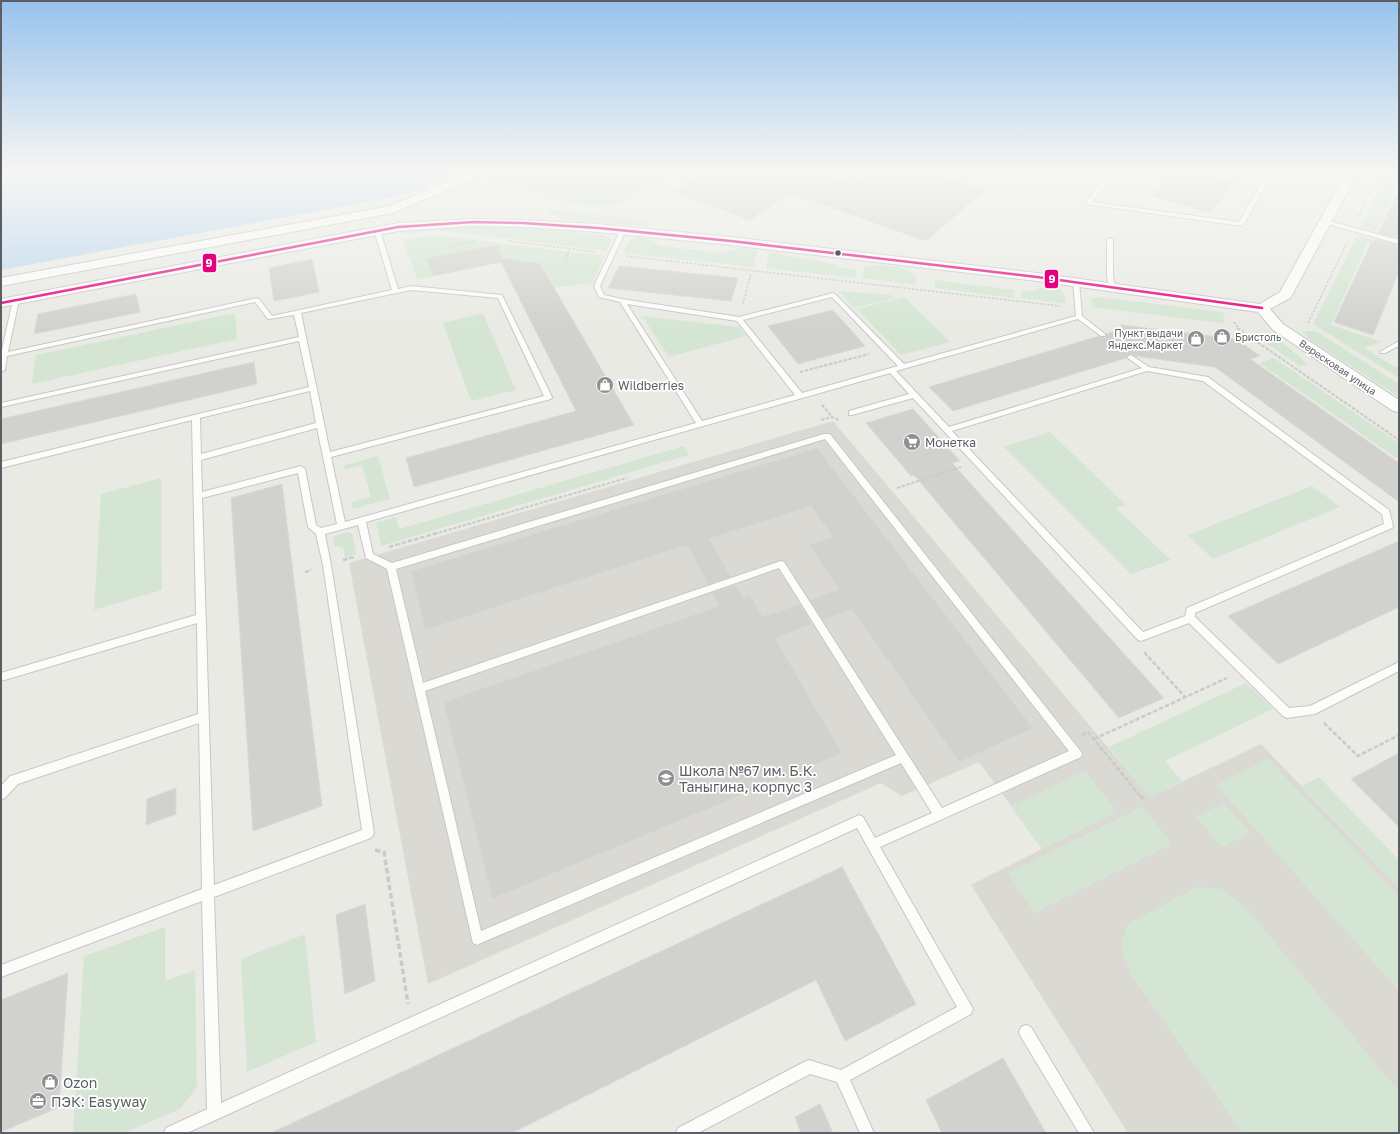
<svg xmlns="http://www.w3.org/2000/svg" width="1400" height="1134" font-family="'Golos Text',sans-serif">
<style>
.education{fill:#dad9d4}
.green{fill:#d4e6d3}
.water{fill:#bdd8f1}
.building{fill:#d1d1ce;stroke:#d9d8d4}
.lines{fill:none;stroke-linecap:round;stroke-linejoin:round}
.lane-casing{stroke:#c6c6c6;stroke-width:2}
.street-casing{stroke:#c6c6c6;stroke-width:2}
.path-far3{stroke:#c8ccc9;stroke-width:1.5;stroke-dasharray:2.5 1.5;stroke-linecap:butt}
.path-far2{stroke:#c8ccc9;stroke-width:2;stroke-dasharray:3.5 1.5;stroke-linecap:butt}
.path-far1{stroke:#c8ccc9;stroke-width:2.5;stroke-dasharray:4.5 2;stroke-linecap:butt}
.path{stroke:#c8ccc9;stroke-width:3.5;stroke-dasharray:5.5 3;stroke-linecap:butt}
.lane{fill:#fcfcfb;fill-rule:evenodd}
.street{fill:#fcfcfb;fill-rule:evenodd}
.bus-1-casing{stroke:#fff;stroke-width:4.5}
.bus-1{stroke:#e5007d;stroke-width:2.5}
.bus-dot{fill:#5b5e62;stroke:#fff;stroke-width:1.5}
.labels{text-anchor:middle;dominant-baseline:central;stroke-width:3.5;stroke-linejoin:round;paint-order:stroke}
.far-poi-label{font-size:10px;fill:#5b5e62;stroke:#fff;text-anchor:end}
.far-street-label{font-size:10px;fill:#5b5e62;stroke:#fff}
.poi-label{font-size:12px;fill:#5b5e62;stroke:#fff;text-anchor:start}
.near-poi-label{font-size:14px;fill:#5b5e62;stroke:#fff;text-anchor:start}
.line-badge{stroke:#fff;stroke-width:1.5}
.badge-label{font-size:11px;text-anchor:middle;font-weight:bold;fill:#fff}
</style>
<rect width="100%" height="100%" fill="#eaeae5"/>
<!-- education -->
<path class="education" d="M833,421L1150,797L1261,744L1399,888V1133H1128L971,885L1042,849L979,762L902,796L881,783L428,984L349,563Z"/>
<!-- green -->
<path class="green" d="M519,169H678L617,206H581L493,182Z
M1396,169H1399V180L1377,231L1361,227L1377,192L1389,183Z
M549,209L650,221L646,226L567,220L546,211Z
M474,227L525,228L603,235L609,237L611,241L606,251L438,230L405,234L400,233L439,228Z
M433,235L605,256L592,283L554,287L541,264L460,252L433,276L417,279L403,240Z
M1357,235L1399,247V251L1368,242L1331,325L1382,342L1365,348L1395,367L1399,366V378L1313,324Z
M638,237L651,239L660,246L722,253L740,248L757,250L754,267L623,253L629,241Z
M769,252L834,264L837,267L857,270L856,278L766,268Z
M884,265L901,267L917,277L916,285L862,278L865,266Z
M935,280L1014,290V298L935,288Z
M1047,286C1060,287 1065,290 1066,304L1022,298V290L1032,291Z
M839,291L891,295L896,298L854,308Z
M904,297L950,342L901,355L857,309Z
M1098,297L1223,312L1225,322L1221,323L1092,307L1091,299Z
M235,313L237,339L32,384L36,355Z
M483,313L516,390L471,401L443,323Z
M642,316L739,327L746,336L669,357Z
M1302,331H1316L1399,384V397L1309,339Z
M1271,333L1308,364L1300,366L1257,337Z
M1274,358L1399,443V460L1259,363Z
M1050,432L1126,505L1116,508L1171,560L1131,574L1004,447Z
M684,446L689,455L381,546L376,523L396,517L399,529Z
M378,456L390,499L353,509L351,502L371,497L362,465L344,470L345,465Z
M161,478L162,590L94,610L101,494Z
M1312,486L1340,507L1213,559L1187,535Z
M348,532L353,535L356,554L345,558L343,548L334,545L333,539L336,535Z
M1246,683L1273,709L1165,761L1182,781L1150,797L1109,747Z
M1268,759L1399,896V991L1216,785Z
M1085,771L1117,812L1042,849L1011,806Z
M1319,777L1399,860V888L1302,786Z
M1224,803L1250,832L1222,847L1196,817Z
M1143,807L1172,844L1035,913L1008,873Z
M1197,887L1222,889L1247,909L1399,1092V1133H1243L1131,975L1121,945L1128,924Z
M165,927V981L195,970L197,1087L180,1109L124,1133H73L84,956Z
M305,934L316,1042L247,1072L241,959Z"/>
<!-- water -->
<path class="water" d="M36,169H463L408,194L1,270V175Z"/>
<!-- building -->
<path class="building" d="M710,169H808L855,185L877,169H918L985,190L926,241L790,193L750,220L673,191Z
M1176,169H1188L1235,182L1211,213L1152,196Z
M1399,190V238L1378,233Z
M1375,239L1399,245V271L1373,335L1334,322L1371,243L1373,244Z
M498,245L501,258L540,264L634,425L414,487L406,458L576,411L501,262L433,276L427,258Z
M312,259L319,292L274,301L269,268Z
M619,266L738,278L731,301L608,288Z
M136,294L140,312L34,334L38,314Z
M833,310L865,346L798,364L768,326Z
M1121,325L1236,339L1260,356L1250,359L1399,463V502L1215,367L1135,356L1130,354L1126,356V358L953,411L929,387L1099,336L1105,338L1106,334L1122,329Z
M254,362L257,384L1,444V419Z
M913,409L960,461L952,463L1164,698L1119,718L914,475L911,476L866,423Z
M817,448L1033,728L959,762L852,609L823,620L810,600L839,589L809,545L833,537L811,506L709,539L731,577L708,584L687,545L425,630L411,571Z
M282,484L322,806L253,831L231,498Z
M1399,541V607L1278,664L1228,616Z
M735,585L743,598L750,595L763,617L800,604L812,624L775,638L842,753L492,899L443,702L719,606L712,593Z
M1399,753V827L1351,779Z
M176,788V814L146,825L147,799Z
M842,867L916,1004L845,1041L816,980L512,1133H271Z
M365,904L375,981L345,994L336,915Z
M68,973L59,1107L1,1132V1000Z
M1003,1058L1046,1133H942L926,1100Z
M820,1104L833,1133H801L795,1117Z"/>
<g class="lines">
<!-- lane casing -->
<g class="lane-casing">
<path id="lane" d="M1112,169H1118L1092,202L1239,222L1269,169H1275L1244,224L1241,226L1086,204V202Z
M1326,220L1399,240V244L1324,223L1323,222Z
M375,229L380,230L398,289L411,286L502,295L552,397L551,399L331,457L345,522L696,423L620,302L599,297L594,286L621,229L626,230L600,286L604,295L622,299L739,317L833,293L835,294L904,364L1076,316L1073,282L1076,280L1079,282L1082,316L1105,334V336H1101L1078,319L896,371L949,427L1142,368L1129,359L1127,357L1131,355L1149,367L1208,377L1389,510L1393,526L1392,528L1195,613V617L1289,708L1310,706L1399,662V671L1315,714L1287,718L1283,716L1189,623L1141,641L1138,640L913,398L852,415H849V411L909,394L890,373L366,522L373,554L392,563L824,434H830L1082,753L1081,757L880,847L973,1009L971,1014L850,1080L874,1133H860L837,1082L810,1074L698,1133H676L678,1128L804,1062L809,1060L841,1070L957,1007L857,828L187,1133H164L166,1128L207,1109L202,901L1,977V965L202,889L199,723L18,784L5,798L1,799V786L10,776L14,775L198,714L197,623L1,681V673L196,615L192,420L1,468V462L309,387L299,341L1,407V403L299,337L294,315L268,319L255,302L7,356L5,370L1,372V354L13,300L16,298L19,300L8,352L257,298L259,299L272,316L392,290L374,230ZM411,290L498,298L544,396L330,452L301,313ZM832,297L898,366L802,393L743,320ZM627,304L737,321L795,395L702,421ZM1147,371L1203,381L1382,514L1384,524L1187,608L1185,616L1143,632L952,431ZM310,391L316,423L201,454L200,418ZM317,428L337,524L321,528L316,525L305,469L301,466L202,492L201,460ZM825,439L1069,751L942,808L784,562L781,561L423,683L396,569ZM298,473L308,527L316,534L323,565L362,830L214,885L202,498ZM358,525L366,558L387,569L473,943L477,945L481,943L901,763L932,813L875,838L863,817L859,815L855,817L221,1103L214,897L368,839L372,837L374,833L331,565L325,534ZM779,568L896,755L481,931L425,691Z
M1110,238L1113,240V276L1115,286L1112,288L1109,286L1107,276V240Z
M1399,341V346L1385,353H1381L1380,352Z
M1026,1025L1031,1027L1094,1133H1079L1021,1037L1019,1032L1021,1027Z"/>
</g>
<!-- street casing -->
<g class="street-casing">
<path id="street" d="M478,169H493L491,171L393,213L1,286V278L390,206Z
M1348,169H1360L1292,295L1290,298L1270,309L1283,324L1399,400V412L1393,411L1273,330L1258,312L1037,281L731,245L598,232L523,227L473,226L398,231L1,307V299L398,223L473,219L523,220L598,224L731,237L1037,273L1260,304L1280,292Z"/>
</g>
<!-- path-far3 -->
<path class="path-far3" d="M1359,216L1371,189L1382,181L1387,169
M509,241L596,252
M449,247L476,240
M626,256L1060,306
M565,260L570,249
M743,304L751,274
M1234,322L1239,329
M1308,323L1347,243"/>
<!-- path-far2 -->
<path class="path-far2" d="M1237,328L1399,440
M800,372L869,354
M822,405L832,417
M821,420L832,417L839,420
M897,488L961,467
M434,534L627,478"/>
<!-- path-far1 -->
<path class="path-far1" d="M389,547L437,533
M343,560L354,557
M305,572L312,570
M1144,652L1185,697
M1324,723L1358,756L1399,735
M1082,735L1088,732L1141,797
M1094,739L1227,678"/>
<!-- path -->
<path class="path" d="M1141,796L1143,799
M375,850L384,852L408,1004"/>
<!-- lane -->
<use href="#lane" class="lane"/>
<!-- street -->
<use href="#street" class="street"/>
<!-- bus-1 casing -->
<g class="bus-1-casing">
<path id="bus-1" d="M1,303L398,227L473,222L523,223L598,228L731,241L1037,277L1262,308"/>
</g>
<!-- bus-1 -->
<use href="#bus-1" class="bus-1"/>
</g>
<!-- sky -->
<linearGradient id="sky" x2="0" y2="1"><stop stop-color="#97c2ec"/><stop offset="0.52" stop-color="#f6f6f3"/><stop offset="1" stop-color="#f6f6f3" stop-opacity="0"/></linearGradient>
<rect width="1400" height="328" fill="url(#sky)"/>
<!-- icons -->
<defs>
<g id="shop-disc" transform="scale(0.9)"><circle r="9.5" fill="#8d8f90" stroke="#fff"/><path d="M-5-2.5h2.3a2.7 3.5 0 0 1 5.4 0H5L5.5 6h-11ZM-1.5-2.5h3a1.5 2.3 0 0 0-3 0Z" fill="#fff"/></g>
<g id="supermarket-disc" transform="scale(0.9)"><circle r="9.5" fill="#8d8f90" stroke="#fff"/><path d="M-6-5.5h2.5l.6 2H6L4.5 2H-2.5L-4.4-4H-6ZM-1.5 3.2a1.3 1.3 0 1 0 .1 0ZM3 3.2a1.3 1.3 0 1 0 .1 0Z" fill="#fff"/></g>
<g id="school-disc" transform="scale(0.9)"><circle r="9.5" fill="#8d8f90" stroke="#fff"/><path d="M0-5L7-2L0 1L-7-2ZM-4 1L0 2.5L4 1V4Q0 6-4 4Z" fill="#fff"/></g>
<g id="office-disc" transform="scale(0.9)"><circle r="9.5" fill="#8d8f90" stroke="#fff"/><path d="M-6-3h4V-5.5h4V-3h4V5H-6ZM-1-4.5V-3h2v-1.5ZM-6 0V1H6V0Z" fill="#fff"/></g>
</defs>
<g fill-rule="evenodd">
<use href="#shop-disc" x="1222" y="337"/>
<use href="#shop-disc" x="1196" y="339"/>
<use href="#shop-disc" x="605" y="385"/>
<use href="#supermarket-disc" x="912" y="442"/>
<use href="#school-disc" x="666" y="778"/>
<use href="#shop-disc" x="50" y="1082"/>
<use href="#office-disc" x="38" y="1101"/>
</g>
<!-- markers -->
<circle class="bus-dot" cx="838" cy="253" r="3.5"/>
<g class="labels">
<!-- far-poi labels -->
<g class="far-poi-label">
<text x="1183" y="333">Пункт выдачи<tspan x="1183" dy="12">Яндекс.Маркет</tspan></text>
<text x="1235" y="337" text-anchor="start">Бристоль</text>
</g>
<!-- far-street labels -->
<g class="far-street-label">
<text transform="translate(1338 367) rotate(34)">Вересковая улица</text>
</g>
<!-- poi labels -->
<g class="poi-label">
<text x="618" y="385">Wildberries</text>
<text x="925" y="442">Монетка</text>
</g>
<!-- near-poi labels -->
<g class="near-poi-label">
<text x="679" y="770">Школа №67 им. Б.К.<tspan x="679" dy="16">Таныгина, корпус 3</tspan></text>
<text x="63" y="1082">Ozon</text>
<text x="51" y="1101">ПЭК: Easyway</text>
</g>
</g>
<g class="line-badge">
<rect x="202" y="253" width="15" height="20" rx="4" fill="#e5007d"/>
<rect x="1044" y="269" width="15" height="20" rx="4" fill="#e5007d"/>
</g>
<g class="badge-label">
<text x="209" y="267">9</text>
<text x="1052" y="283">9</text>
</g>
<!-- border -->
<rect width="1400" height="1134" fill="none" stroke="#5b5e62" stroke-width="4"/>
</svg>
